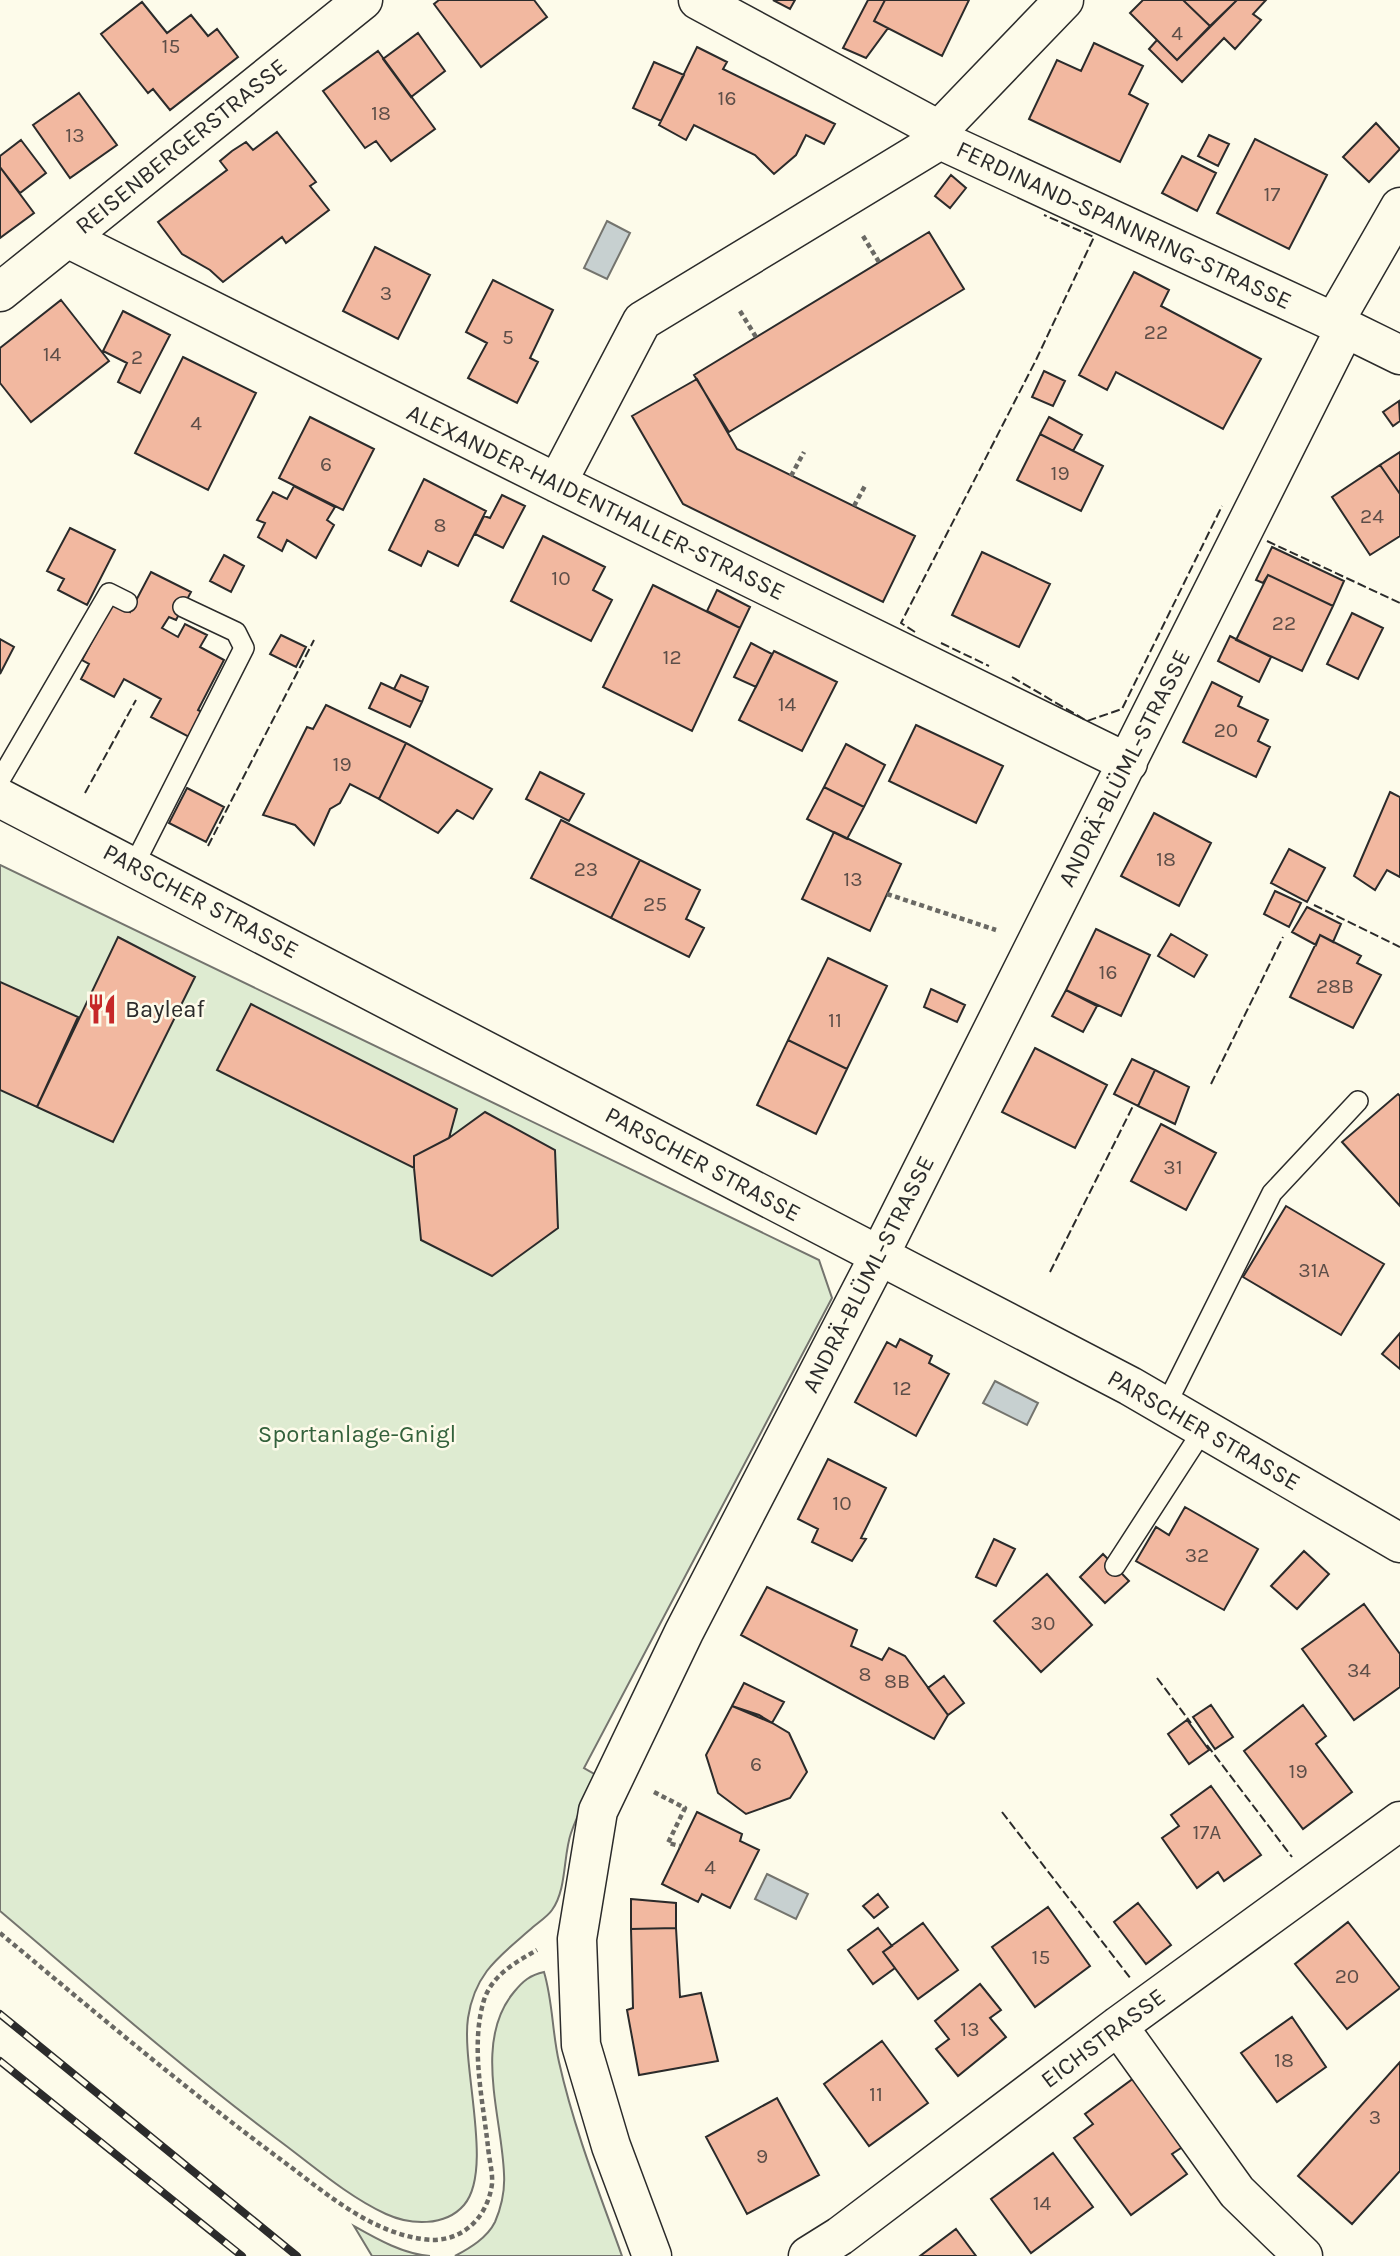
<svg xmlns="http://www.w3.org/2000/svg" width="1400" height="2256" font-family="Karla,sans-serif">
<style>
.green{fill:#deebd1;stroke:#74746e;stroke-width:2}
.water{fill:#c7d0d0;stroke:#74746e;stroke-width:2}
.building{fill:#f2b8a0;stroke:#2b2b2b;stroke-width:2}
.lines{fill:none;stroke-linecap:round;stroke-linejoin:round}
.lane-casing{stroke:#2b2b2b;stroke-width:22}
.street-casing{stroke:#2b2b2b;stroke-width:41}
.path{stroke:#6a6964;stroke-width:4.5;stroke-dasharray:5 3.5;stroke-linecap:butt}
.lane{stroke:#fdfbea;stroke-width:19}
.street{stroke:#fdfbea;stroke-width:38}
.rail-casing{stroke:#2b2b2b;stroke-width:8}
.rail{stroke:#fdfbea;stroke-width:5;stroke-dasharray:16;stroke-linecap:butt}
.fence{stroke:#2b2b2b;stroke-width:2;stroke-dasharray:9 3.5;stroke-linecap:butt}
.labels{text-anchor:middle;dominant-baseline:central;stroke-width:5;stroke-linejoin:round;paint-order:stroke}
.number-label{font-size:21px;fill:#5d4e48}
.street-label{font-size:24px;fill:#2b2b2b;stroke:#fdfbea}
.poi-label{font-size:24px;fill:#2b2b2b;stroke:#fdfbea;text-anchor:start}
.park-label{font-size:24px;fill:#34623c;stroke:#fdfbea}
</style>
<rect width="100%" height="100%" fill="#fdfbea"/>
<!-- green -->
<path class="green" d="M0,865L819,1260L832,1298L584,1768L596,1775C588,1794 578,1813 571,1833C563,1856 567,1889 552,1910C548,1916 539,1922 533,1927C500,1956 475,1972 468,2018C461,2066 494,2170 464,2205C445,2227 410,2225 386,2214C347,2196 311,2164 277,2139C181,2067 91,1988 0,1911Z
M544,1972C553,2002 552,2032 559,2062C574,2129 599,2192 622,2256H455C470,2248 487,2238 495,2222C501,2208 505,2190 504,2174C502,2117 473,2041 514,1992C523,1981 530,1975 544,1972Z
M354,2226C377,2239 403,2254 430,2256H372Z"/>
<!-- water -->
<path class="water" d="M607,221L630,233L607,279L584,268Z
M995,1381L1038,1403L1027,1425L983,1403Z
M767,1874L808,1894L796,1919L755,1899Z"/>
<!-- building -->
<path class="building" d="M439,0H534L547,17L481,67L434,4Z
M773,0H795L790,9Z
M868,0H885L874,21L888,28L866,58L843,48Z
M885,0H969L942,56L874,21Z
M1143,0H1183L1210,26L1177,60L1130,13Z
M1183,0H1237L1210,26Z
M1237,0H1266L1253,14L1261,20L1235,49L1224,38L1182,82L1149,49L1157,40L1177,60Z
M142,2L167,33L191,15L208,36L217,29L238,57L170,110L153,89L148,93L101,34Z
M418,33L445,71L411,97L383,59Z
M1094,43L1143,66L1129,94L1148,104L1120,162L1029,119L1057,60L1081,71Z
M697,47L727,62L723,69L835,124L824,144L806,135L796,155L774,174L755,155L694,125L686,140L659,125Z
M378,51L435,129L391,161L376,141L365,148L323,91Z
M654,62L684,75L661,121L633,108Z
M79,93L117,145L70,178L33,125Z
M1376,123L1400,149L1369,182L1343,157Z
M277,132L316,182L310,186L329,210L286,243L282,237L223,282L210,270L182,254L158,222L227,170L220,161L232,151L246,142L253,150Z
M1209,135L1229,144L1218,166L1198,156Z
M1255,139L1327,175L1289,249L1217,213Z
M21,140L46,173L20,193L0,167V156Z
M1182,156L1216,173L1197,211L1162,193Z
M0,167L34,213L0,238Z
M951,175L966,188L950,208L935,196Z
M929,232L964,289L729,432L694,375Z
M375,247L430,275L398,339L343,311Z
M1134,272L1169,290L1161,306L1261,359L1223,429L1116,372L1107,390L1079,375Z
M493,280L553,310L530,358L538,362L517,403L468,378L487,343L466,332Z
M61,300L109,361L31,422L0,383V348Z
M123,311L170,335L140,393L118,382L127,363L103,351Z
M183,357L256,393L208,490L135,453Z
M1044,371L1065,381L1053,406L1032,397Z
M697,379L737,449L915,536L883,602L683,504L632,416Z
M1399,401L1400,421L1393,426L1383,412Z
M310,417L374,449L343,510L279,478Z
M1049,417L1082,435L1073,451L1040,434Z
M1040,434L1103,466L1081,511L1017,480Z
M1400,452V494L1380,465Z
M1380,465L1400,494V536L1370,555L1332,497Z
M424,479L486,511L458,566L428,551L421,566L389,550Z
M294,486L335,507L327,520L334,525L316,558L287,540L282,551L258,537L265,523L257,520L273,492L287,499Z
M502,495L525,506L503,548L475,534L484,516L490,518Z
M70,528L115,550L87,605L58,590L64,579L47,571Z
M543,536L605,567L593,590L612,600L591,641L511,601Z
M1272,547L1344,581L1333,606L1268,575L1263,583L1256,580Z
M982,552L1050,584L1019,647L952,615Z
M224,555L244,566L231,592L210,581Z
M151,572L191,592L176,620L169,617L162,628L178,637L185,624L207,635L200,647L224,660L198,710L204,713L191,738L151,717L161,699L124,679L114,697L81,679L89,664L82,660L113,602L130,612Z
M1268,575L1333,606L1302,671L1236,640Z
M653,585L740,628L692,731L603,687Z
M717,590L750,607L740,628L707,611Z
M1352,613L1383,628L1358,679L1327,664Z
M281,635L306,647L296,667L270,654Z
M1230,636L1271,657L1259,682L1218,661Z
M0,639L14,647L0,674Z
M751,643L772,654L756,687L734,677Z
M774,651L837,682L802,751L739,720Z
M401,675L428,687L422,702L394,689Z
M1212,682L1242,697L1238,706L1268,720L1258,741L1270,747L1256,777L1183,742Z
M381,683L422,702L410,727L369,708Z
M326,705L406,743L379,799L350,784L340,803L330,809L314,845L295,825L263,815L307,727L313,729Z
M916,725L1003,766L976,823L889,781Z
M406,743L492,789L473,819L457,810L438,833L379,799Z
M846,744L885,765L864,807L824,787Z
M540,772L584,794L569,821L526,799Z
M824,787L864,807L847,839L807,819Z
M187,788L224,807L206,842L169,823Z
M1390,792L1400,797V877L1387,870L1375,890L1354,876Z
M1154,813L1211,843L1179,906L1121,876Z
M561,820L640,860L611,918L531,878Z
M834,832L901,864L870,931L802,899Z
M1289,849L1325,868L1307,902L1271,883Z
M640,860L700,890L686,919L704,928L689,957L611,918Z
M1275,891L1301,903L1289,927L1264,914Z
M1307,907L1341,924L1333,942L1320,935L1316,945L1292,932Z
M1096,929L1150,955L1121,1016L1066,990Z
M1171,934L1207,955L1194,977L1158,956Z
M1320,935L1361,956L1357,963L1381,975L1353,1028L1290,997Z
M118,937L195,977L113,1142L37,1107Z
M828,958L887,986L847,1069L788,1040Z
M0,982L78,1017L37,1107L0,1090Z
M931,989L965,1005L957,1022L924,1007Z
M1066,990L1097,1006L1083,1032L1052,1016Z
M251,1004L457,1109L449,1138L414,1156V1168L217,1070Z
M788,1040L847,1069L816,1134L757,1105Z
M1035,1048L1107,1085L1075,1148L1002,1112Z
M1132,1059L1155,1070L1138,1106L1114,1094Z
M1155,1070L1189,1087L1175,1124L1138,1106Z
M1398,1094L1400,1096V1206L1342,1142Z
M485,1112L555,1150L558,1228L492,1276L421,1240L414,1168V1156L449,1138Z
M1161,1124L1216,1153L1186,1210L1131,1181Z
M1286,1206L1384,1264L1341,1335L1243,1277Z
M1400,1333V1369L1382,1354Z
M900,1339L932,1356L929,1363L949,1374L916,1436L855,1402L887,1342L896,1347Z
M828,1459L886,1488L861,1538L866,1539L852,1561L812,1542L818,1529L798,1519Z
M1185,1507L1258,1549L1224,1610L1136,1561L1156,1527L1169,1535Z
M994,1539L1015,1549L996,1586L976,1577Z
M1304,1551L1329,1574L1297,1609L1271,1586Z
M1103,1554L1129,1581L1105,1603L1080,1577Z
M1047,1574L1092,1625L1041,1672L994,1621Z
M767,1587L857,1630L851,1646L882,1660L889,1648L905,1656L948,1715L934,1739L741,1635Z
M1364,1604L1400,1654V1687L1354,1720L1302,1649Z
M944,1676L964,1703L948,1715L928,1688Z
M744,1683L784,1702L772,1723L732,1706Z
M1211,1705L1233,1737L1215,1749L1193,1717Z
M1303,1705L1326,1736L1316,1744L1352,1792L1303,1829L1244,1751Z
M732,1706L759,1715L789,1733L807,1772L790,1798L746,1814L718,1793L706,1755Z
M1187,1720L1209,1750L1189,1764L1168,1734Z
M1211,1786L1261,1855L1224,1881L1218,1872L1197,1888L1162,1838L1179,1826L1171,1815Z
M697,1812L742,1834L740,1841L759,1850L730,1908L702,1894L698,1902L662,1884Z
M878,1894L888,1907L874,1918L863,1906Z
M631,1899L676,1903V1928L631,1929Z
M1138,1903L1171,1945L1146,1964L1114,1922Z
M1048,1907L1090,1966L1035,2007L992,1947Z
M1348,1922L1400,1988L1347,2029L1295,1964Z
M923,1923L958,1970L918,1999L883,1952Z
M676,1928L680,1997L701,1993L718,2061L639,2075L627,2010L633,2008L631,1929Z
M878,1928L892,1946L883,1952L895,1968L873,1984L848,1950Z
M980,1984L1001,2010L990,2018L1006,2037L958,2076L936,2049L949,2039L935,2021Z
M1292,2017L1326,2067L1277,2102L1241,2053Z
M882,2041L928,2103L869,2146L824,2084Z
M1400,2062V2171L1352,2224L1298,2176Z
M1134,2078L1184,2146L1172,2154L1187,2174L1131,2215L1074,2138L1093,2124L1085,2114Z
M777,2098L819,2175L747,2214L706,2137Z
M1053,2153L1093,2207L1031,2253L991,2199Z
M956,2229L976,2256H920Z"/>
<g class="lines">
<!-- lane casing -->
<g class="lane-casing">
<path id="lane" d="M0,780L109,593L127,602
M134,865L244,648L236,632L183,607
M1165,1407L1272,1193L1358,1101
M1115,1566L1203,1430"/>
</g>
<!-- street casing -->
<g class="street-casing">
<path id="street" d="M698,0L939,130L1064,0
M67,238L557,483L1128,763
M0,292L363,0
M557,483L642,321L940,140L1334,322L1400,207
M0,798L1130,1386L1400,1543
M1118,2026L1237,2192L1303,2256
M652,2256L611,2146L581,2045L577,1939L598,1811L684,1632L879,1256L1345,328L1400,355
M808,2256L840,2236L1118,2026L1400,1821"/>
</g>
<!-- path -->
<path class="path" d="M863,236L879,262
M740,311L756,337
M791,476L804,452
M854,506L866,484
M887,894L996,930
M654,1792L685,1808L668,1843L680,1846
M0,1933C91,2009 181,2085 276,2156C320,2188 366,2231 422,2239C458,2245 487,2221 492,2184C493,2173 489,2159 488,2147C483,2101 470,2046 484,2000C492,1975 516,1962 537,1950"/>
<!-- lane -->
<use href="#lane" class="lane"/>
<!-- street -->
<use href="#street" class="street"/>
<!-- rail casing -->
<g class="rail-casing">
<path id="rail" d="M0,2014L297,2256
M0,2061L242,2256"/>
</g>
<!-- rail -->
<use href="#rail" class="rail"/>
<!-- fence -->
<path class="fence" d="M1267,541L1400,603
M915,632L901,623L1036,360L1094,237L1044,215
M941,643L989,666
M1012,677L1087,721L1122,709L1222,506
M85,793L136,700
M208,846L314,640
M1314,905L1400,947
M1211,1084L1283,937
M1050,1272L1134,1104
M1157,1678L1191,1723
M1207,1745L1292,1857
M1002,1812L1131,1979"/>
</g>
<!-- icons -->
<defs>
<g id="restaurant-bare" transform="scale(2.415)"><path d="M-5-6h1v4h1v-4h1v4h1v-4h1v5L-1.5 .5V6h-2V.5L-5-1ZM5-6V6H3V1.5H1.5Q1.5-4 5-6Z" fill="#c62828" stroke="#fdfbea" stroke-width="2.5" paint-order="stroke"/></g>
</defs>
<g fill-rule="evenodd">
<use href="#restaurant-bare" x="102" y="1009"/>
</g>
<g class="labels">
<!-- number labels -->
<g class="number-label">
<text x="1177" y="33">4</text>
<text x="171" y="46">15</text>
<text x="727" y="98">16</text>
<text x="381" y="113">18</text>
<text x="75" y="135">13</text>
<text x="1272" y="194">17</text>
<text x="386" y="293">3</text>
<text x="1156" y="332">22</text>
<text x="508" y="337">5</text>
<text x="52" y="354">14</text>
<text x="137" y="357">2</text>
<text x="196" y="423">4</text>
<text x="326" y="464">6</text>
<text x="1060" y="473">19</text>
<text x="1372" y="516">24</text>
<text x="440" y="525">8</text>
<text x="561" y="578">10</text>
<text x="1284" y="623">22</text>
<text x="672" y="657">12</text>
<text x="787" y="704">14</text>
<text x="1226" y="730">20</text>
<text x="342" y="764">19</text>
<text x="1166" y="859">18</text>
<text x="586" y="869">23</text>
<text x="853" y="879">13</text>
<text x="655" y="904">25</text>
<text x="1108" y="972">16</text>
<text x="1335" y="986">28B</text>
<text x="835" y="1020">11</text>
<text x="1173" y="1167">31</text>
<text x="1314" y="1270">31A</text>
<text x="902" y="1388">12</text>
<text x="842" y="1503">10</text>
<text x="1197" y="1555">32</text>
<text x="1043" y="1623">30</text>
<text x="1359" y="1670">34</text>
<text x="865" y="1674">8</text>
<text x="897" y="1681">8B</text>
<text x="756" y="1764">6</text>
<text x="1298" y="1771">19</text>
<text x="1207" y="1832">17A</text>
<text x="710" y="1867">4</text>
<text x="1041" y="1957">15</text>
<text x="1347" y="1976">20</text>
<text x="970" y="2029">13</text>
<text x="1284" y="2060">18</text>
<text x="876" y="2094">11</text>
<text x="1375" y="2117">3</text>
<text x="762" y="2156">9</text>
<text x="1042" y="2203">14</text>
</g>
<!-- street labels -->
<g class="street-label">
<text transform="translate(181 146) rotate(-39)">REISENBERGERSTRASSE</text>
<text transform="translate(1124 225) rotate(25)">FERDINAND-SPANNRING-STRASSE</text>
<text transform="translate(596 502) rotate(26)">ALEXANDER-HAIDENTHALLER-STRASSE</text>
<text transform="translate(1124 768) rotate(-63)">ANDRÄ-BLÜML-STRASSE</text>
<text transform="translate(201 901) rotate(28)">PARSCHER STRASSE</text>
<text transform="translate(703 1164) rotate(28)">PARSCHER STRASSE</text>
<text transform="translate(868 1274) rotate(-63)">ANDRÄ-BLÜML-STRASSE</text>
<text transform="translate(1204 1430) rotate(30)">PARSCHER STRASSE</text>
<text transform="translate(1103 2038) rotate(-37)">EICHSTRASSE</text>
</g>
<!-- poi labels -->
<g class="poi-label">
<text x="125" y="1009">Bayleaf</text>
</g>
<!-- park labels -->
<g class="park-label">
<text x="357" y="1434">Sportanlage-Gnigl</text>
</g>
</g>
</svg>
